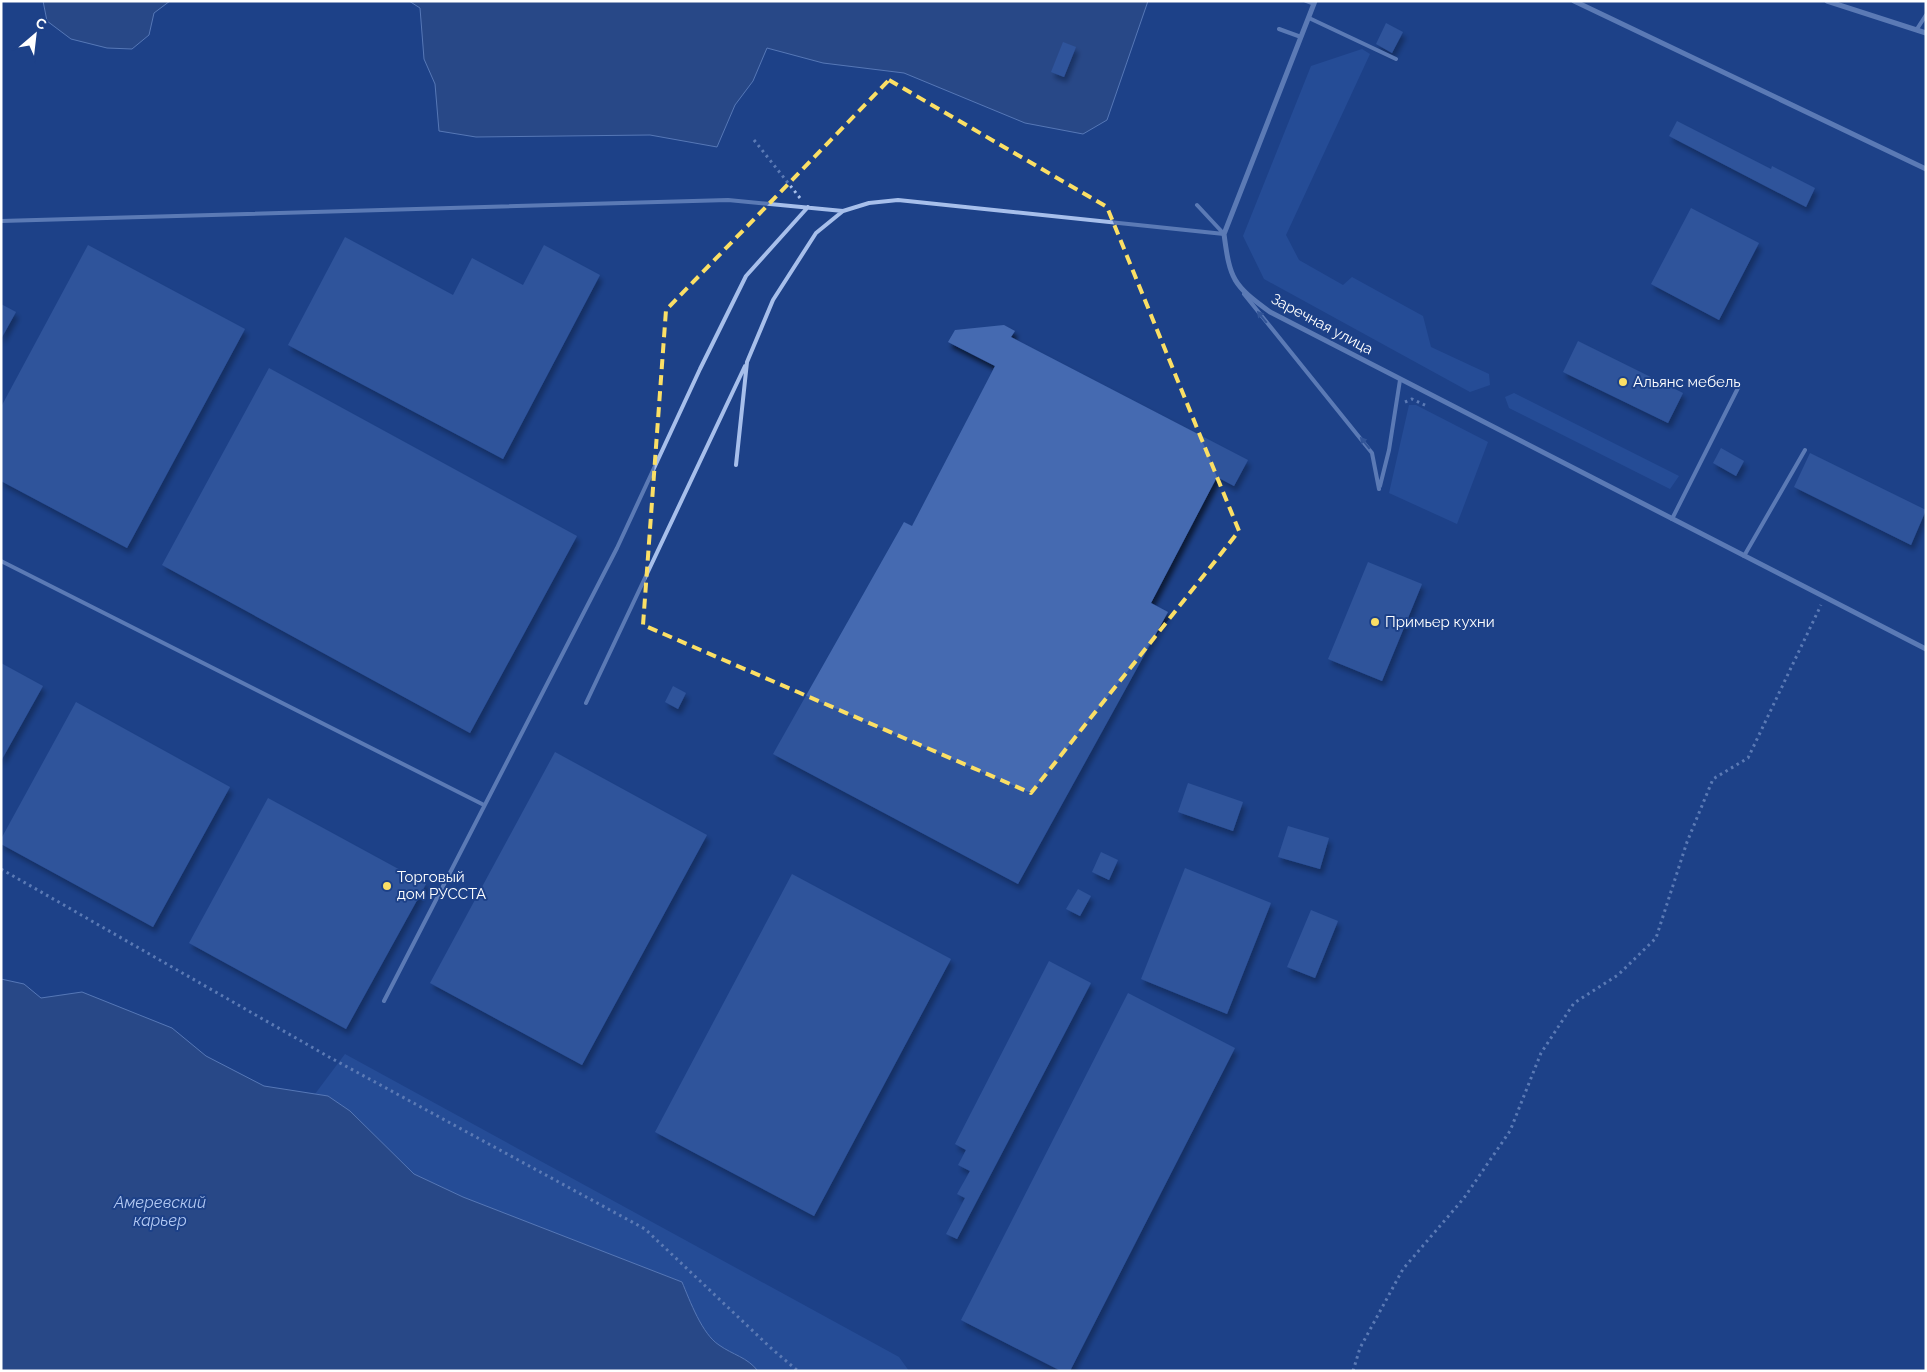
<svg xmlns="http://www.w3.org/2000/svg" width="1927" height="1372" font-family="Raleway,sans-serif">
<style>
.green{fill:#3059a6}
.water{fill:#375186;stroke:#9ab8ed}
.building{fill:#456ab1;filter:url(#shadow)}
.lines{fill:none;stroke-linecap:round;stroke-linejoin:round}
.path{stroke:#a7bfeb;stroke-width:3;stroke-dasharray:2.5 4;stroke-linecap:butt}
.service{stroke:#a7bfeb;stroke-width:4}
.minor{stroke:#a7bfeb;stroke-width:5}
.oneway{fill:#4d6dab}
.marked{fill:none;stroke:#fbdf65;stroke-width:4;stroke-dasharray:10 6;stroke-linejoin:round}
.poi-dot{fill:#fbdf65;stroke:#1d4188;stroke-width:2}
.labels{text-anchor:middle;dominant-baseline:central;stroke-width:4;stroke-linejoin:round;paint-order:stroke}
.street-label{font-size:15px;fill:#fff;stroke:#1d4188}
.poi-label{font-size:15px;fill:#fff;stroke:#1d4188;text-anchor:start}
.water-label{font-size:16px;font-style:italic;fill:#b3c9f3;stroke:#1d4188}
</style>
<defs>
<filter id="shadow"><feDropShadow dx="3" dy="5.5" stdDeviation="2.5" flood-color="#0009"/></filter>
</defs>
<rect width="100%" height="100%" fill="#1d4188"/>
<!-- green -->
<path class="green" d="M1362,49L1370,54L1286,235L1299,260L1343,285L1352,277L1423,316L1431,347L1489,374L1490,385L1470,392L1264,279L1243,236L1311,66Z
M1514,393L1679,476L1670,489L1509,408L1505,397Z
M1409,405H1416L1488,442L1457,524L1389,493Z
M345,1054L899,1357L909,1371H758C747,1357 733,1355 719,1345C702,1334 690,1301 682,1282L463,1197L414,1174L350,1111L328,1096L315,1094Z"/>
<!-- water -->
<path class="water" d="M43,1H170L154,13L149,35L132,49L107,48L71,39L47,21Z
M409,1H1148L1107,120L1083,134L1025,123L904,73L823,63L767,48L753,81L735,105L717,147L650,135L476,137L439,131L435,84L424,59L420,8Z
M1,979L24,984L41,998L82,992L172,1028L206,1056L264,1086L328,1096L350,1111L414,1174L463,1197L682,1282C690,1301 702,1334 719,1345C733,1355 747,1357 758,1371H1Z"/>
<!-- building -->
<path class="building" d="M1386,23L1403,32L1392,53L1376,44Z
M1063,42L1076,47L1064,77L1051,72Z
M1677,121L1771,169L1772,166L1815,188L1806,207L1669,136Z
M1691,208L1759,243L1719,320L1651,284Z
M345,237L453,295L472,258L523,285L544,245L600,275L503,459L288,345Z
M88,245L245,329L127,548L1,481V407Z
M1,304L16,312L1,339Z
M1004,325L1015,331L1011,337L1248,460L1234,486L1217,477L1151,603L1168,612L1018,884L773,754L904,522L912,526L995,366L948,342L955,330Z
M1578,341L1683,393L1668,423L1563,372Z
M269,368L577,536L470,733L162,565Z
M1721,448L1744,461L1736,476L1713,463Z
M1810,453L1926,510L1911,545L1794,487Z
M1368,562L1422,584L1382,681L1328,659Z
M1,663L43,686L1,761Z
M673,686L686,693L678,709L665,702Z
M76,702L230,787L153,927L1,844V839Z
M555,752L707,835L582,1065L430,983Z
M1188,783L1243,802L1233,831L1178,812Z
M268,798L426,884L346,1029L189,943Z
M1288,826L1329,838L1320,869L1278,857Z
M1101,852L1118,860L1109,880L1092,872Z
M1185,868L1271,903L1227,1014L1141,979Z
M792,874L951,959L814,1216L655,1132Z
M1078,889L1091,896L1080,916L1066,909Z
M1311,910L1338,921L1315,978L1287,967Z
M1049,961L1091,983L957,1239L946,1234L965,1198L957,1194L970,1171L958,1165L966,1150L955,1144Z
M1128,993L1235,1048L1070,1371H1061L961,1320Z"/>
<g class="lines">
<!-- path -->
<path class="path" d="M754,140L800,198
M1405,402L1412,399L1427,406
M1,869L329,1057L645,1229L772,1349L798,1371
M1353,1371L1360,1348L1403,1269L1464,1198L1510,1131L1541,1053L1574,1003L1618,975L1656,938L1687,842L1713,779L1748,758L1821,605"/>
<!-- service -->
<path class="service" d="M1306,1L1314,4
M1309,18L1396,59
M1279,29L1301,37
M1917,29L1926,15
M1197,205L1224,234
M1,221L728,200L843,211
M1244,294L1372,453L1379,489
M736,465L747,362L773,300L816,233L843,211L869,203L898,200L1224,234
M1380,486L1389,450L1400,380
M1672,519L1739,386
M1744,556L1805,450
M1,561L484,805
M586,703L745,366
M384,1001L617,548L700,369L746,276L808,207"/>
<!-- minor -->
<path class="minor" d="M1315,1L1224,234C1230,280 1233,285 1270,312L1926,649
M1574,1L1926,169
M1827,1L1926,33"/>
</g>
<!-- one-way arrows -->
<defs><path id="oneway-solid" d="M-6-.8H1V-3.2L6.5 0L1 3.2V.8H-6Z" transform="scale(1.25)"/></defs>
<g class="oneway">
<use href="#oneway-solid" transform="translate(1262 317) rotate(-129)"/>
<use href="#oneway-solid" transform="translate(1365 443) rotate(-129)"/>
</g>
<!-- marked area -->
<path d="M0 0H1927V1372H0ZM889,80L1107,207L1239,531L1031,793L643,625L666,310Z" fill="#1d4188" fill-opacity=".55" fill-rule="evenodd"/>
<path class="marked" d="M889,80L1107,207L1239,531L1031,793L643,625L666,310Z"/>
<!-- markers -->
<g class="poi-dot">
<circle cx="1623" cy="382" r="5"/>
<circle cx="1375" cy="622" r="5"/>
<circle cx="387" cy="886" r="5"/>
</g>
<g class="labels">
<!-- street labels -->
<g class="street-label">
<text transform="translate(1322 324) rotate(28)">Заречная улица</text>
</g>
<!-- poi labels -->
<g class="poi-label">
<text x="1633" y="382">Альянс мебель</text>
<text x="1385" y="622">Примьер кухни</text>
<text x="397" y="877">Торговый<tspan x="397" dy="17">дом РУССТА</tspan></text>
</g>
<!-- water labels -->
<g class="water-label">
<text x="160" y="1202">Амеревский<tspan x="160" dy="18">карьер</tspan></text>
</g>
</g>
<!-- border -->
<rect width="1927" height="1372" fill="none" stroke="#ffffff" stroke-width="5"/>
<!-- north arrow -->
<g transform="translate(35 35) rotate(28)" stroke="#1d4188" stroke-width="4" paint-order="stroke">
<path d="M0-4L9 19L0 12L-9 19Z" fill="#ffffff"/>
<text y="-8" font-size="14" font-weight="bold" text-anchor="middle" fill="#ffffff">С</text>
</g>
</svg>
